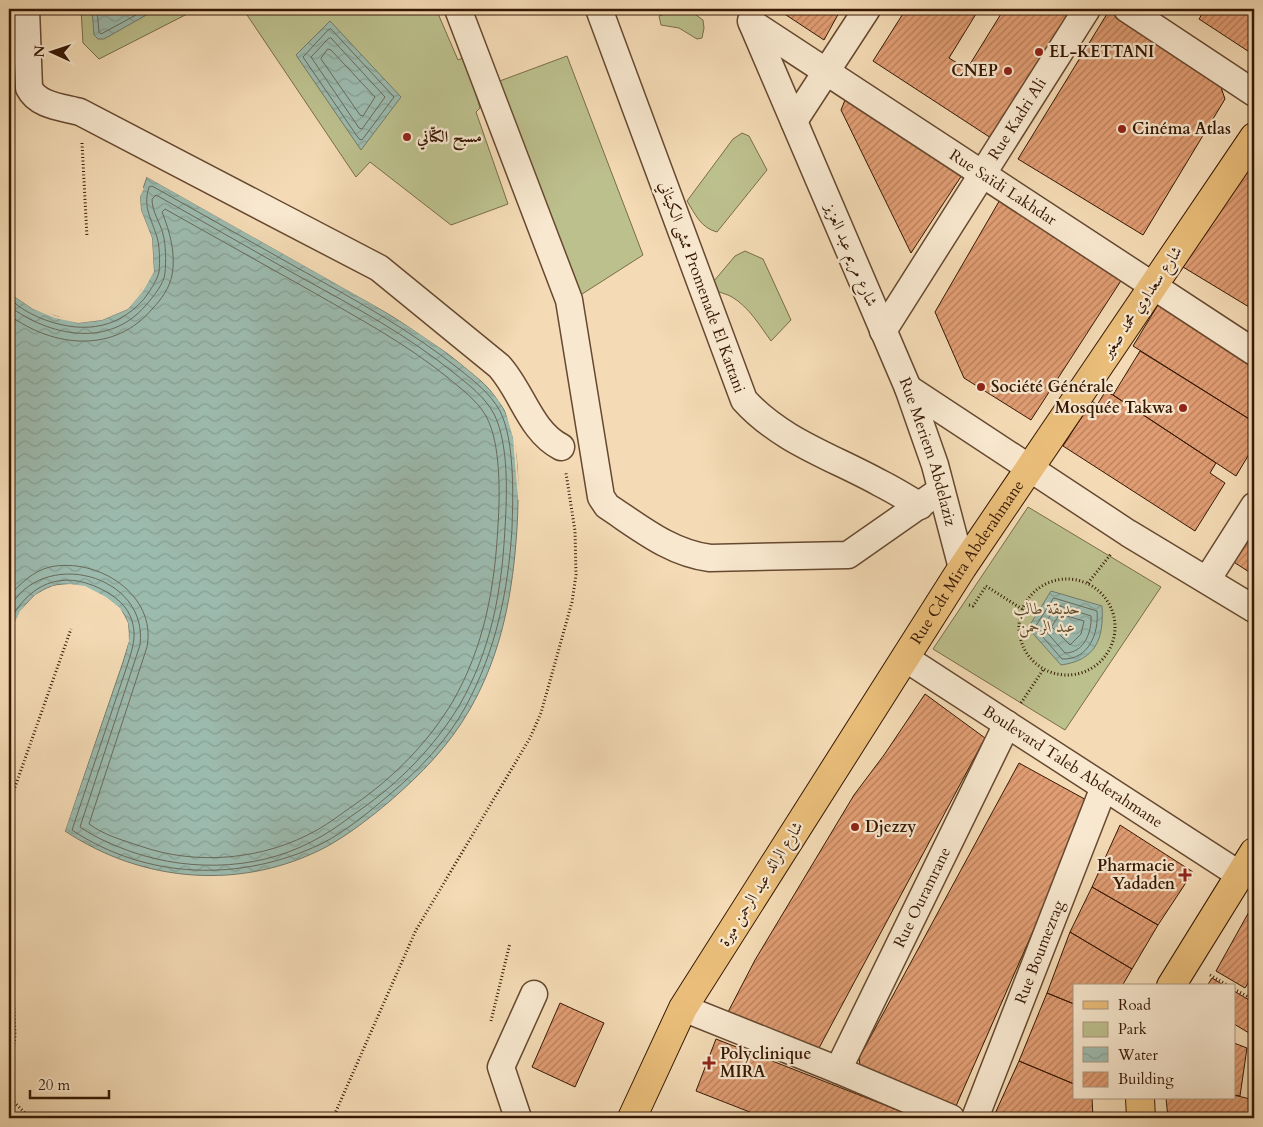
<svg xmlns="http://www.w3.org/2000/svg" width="1263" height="1127" font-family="Cardo,Amiri,serif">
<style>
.green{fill:#bcc08d;stroke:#796c48}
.water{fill:url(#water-waves);stroke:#737a6b}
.pier{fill:#f4dbb5}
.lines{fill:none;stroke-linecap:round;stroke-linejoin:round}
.shore{stroke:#696a5a;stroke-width:1}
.building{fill:url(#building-hatch);stroke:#361804}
.minor-casing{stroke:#664930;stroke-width:29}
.major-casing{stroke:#361804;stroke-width:30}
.path{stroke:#361804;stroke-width:3;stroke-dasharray:1 2.5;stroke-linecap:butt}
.minor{stroke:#f8e8cf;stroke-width:26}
.major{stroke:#eabe7a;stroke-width:28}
.poi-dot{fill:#8f2418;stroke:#f8e8cf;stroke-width:2}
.labels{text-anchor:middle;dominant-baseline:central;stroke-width:4.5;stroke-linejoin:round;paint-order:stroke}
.poi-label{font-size:16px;font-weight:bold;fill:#361804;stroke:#f8e8cf;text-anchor:start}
.street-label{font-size:16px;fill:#361804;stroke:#f8e8cf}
.park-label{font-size:16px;font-style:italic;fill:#5e4a2d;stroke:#f8e8cf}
</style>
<defs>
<pattern id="water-waves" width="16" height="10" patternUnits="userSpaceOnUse" patternTransform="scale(1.25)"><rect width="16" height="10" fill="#9cbbaf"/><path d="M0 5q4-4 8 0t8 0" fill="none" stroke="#87a095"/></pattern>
<pattern id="building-hatch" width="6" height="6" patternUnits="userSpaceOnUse" patternTransform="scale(1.25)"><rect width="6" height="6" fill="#e19d73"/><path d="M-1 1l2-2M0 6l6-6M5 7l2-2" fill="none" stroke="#b77f5c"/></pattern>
</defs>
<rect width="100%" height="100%" fill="#f4dbb5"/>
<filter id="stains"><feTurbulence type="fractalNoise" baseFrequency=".004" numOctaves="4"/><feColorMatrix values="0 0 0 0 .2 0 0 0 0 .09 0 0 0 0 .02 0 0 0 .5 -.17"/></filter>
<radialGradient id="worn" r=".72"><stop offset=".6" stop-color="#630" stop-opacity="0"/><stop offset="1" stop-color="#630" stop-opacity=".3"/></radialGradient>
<!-- green -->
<path class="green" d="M81,9H197L99,59L83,43Z
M243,9H436L458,60L465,57L480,108L476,112L508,204L451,225L370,162L356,177Z
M679,9H688L703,20L704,28L702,38L697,39L679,28L661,25L659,16Z
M567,56L643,255L579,296L497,82Z
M742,133L749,136L767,170L717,232C701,228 695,214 687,201L733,139Z
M745,251L763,259L791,320L771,341C760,326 749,307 732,297C724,292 713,294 714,281L735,256Z
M1028,507L1161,587L1065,730L933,649Z"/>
<!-- water -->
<path class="water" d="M92,9H157L104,39H98L94,35Z
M330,21L401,97L361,150L296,55Z
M147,177C202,208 257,239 312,270C363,299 415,327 461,364C477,377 493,390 503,408C520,438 519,494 517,528C513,592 502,653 470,709C449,746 421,774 390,801C371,817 348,835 326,847C242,891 143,883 65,831L123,662C127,649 131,637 128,624C125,611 116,605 106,599C82,584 59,576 34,596C22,606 16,620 9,634V285L14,296L33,309L78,323L102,320L128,309L154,272L152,238L141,210L140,197Z
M1051,591L1102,606C1104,639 1096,660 1061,665L1028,628Z"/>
<!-- pier -->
<path class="pier" d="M148,175L394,313L450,352L489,384L507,408L515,438L520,500H518L513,438L505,410L488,386L449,354L393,316L145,176Z
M141,187L144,188L140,197L141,210L152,238L154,272L143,291L128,309L102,320L78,323L55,318L33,309L14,296L9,283L16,294L34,307L56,316L79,321L102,318L127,307L141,290L151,271L150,238L138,210V197Z
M70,584L85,586L106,597L120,608L128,623L129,641L65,831L63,830L121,661L126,641L125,624L118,609L105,599L85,589L70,586L54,588L36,597L22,612L11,636L9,637V634L20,611L35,595L53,586Z"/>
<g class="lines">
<!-- shore -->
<path class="shore" d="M97,9L99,32L101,34L147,9
M331,29L394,97L362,140L359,139L303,57L328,30Z
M331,38L385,97L362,129L359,128L311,57L328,39Z
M328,49L331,50L375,97L363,116L360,115L321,59Z
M9,296C15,306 29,313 40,318C78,333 115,332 144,299C149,292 157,281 159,272C160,263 160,244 156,234C150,216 143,206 149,187L152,186C202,214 253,243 303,271C357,301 410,330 459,369C474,381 490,393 500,411C515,442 513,495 512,529C508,592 496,650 466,706C447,741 419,770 389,795C369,812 345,832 321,844C241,882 147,880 72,830L128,663C132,650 137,636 132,621C128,606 115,596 101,589C61,569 29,584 9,622
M9,306C49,336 109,349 146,305C153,297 164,284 165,273C166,262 166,245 163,234C160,222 152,212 152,199L156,195C205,223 253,250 302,278C355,307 407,335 454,373C469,385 485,397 494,414C509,444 507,495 505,528C502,590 491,651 459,706C434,747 400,782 360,810C348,818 335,829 322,836C265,870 194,873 132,852C113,845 96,838 80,827L140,645C149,574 41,546 9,609
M9,315C54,348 115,354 153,308C161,300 170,287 172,275C176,254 170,232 162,212L165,209C214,236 262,264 311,291C358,318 405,343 447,377C461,389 476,399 486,416C501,443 500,495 498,525C495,587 484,647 453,701C428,743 394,777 354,805C342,813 330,823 317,830C264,860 197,866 140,846C122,840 104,835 89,824L147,647C157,594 97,557 50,567C33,571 20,584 9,596
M1054,598L1097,611C1099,633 1089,660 1062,659L1035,628Z
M1057,605L1091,616C1092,632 1084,653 1065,653L1043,628Z
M1060,614L1084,621L1081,634L1070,645L1052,627Z"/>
</g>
<!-- building -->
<path class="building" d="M777,9H841L824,40Z
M906,9H979L949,58L967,69L1004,9H1073L991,138L873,61Z
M1110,9L1216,73L1225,99L1143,235L1018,159Z
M1205,9H1254V55L1199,19Z
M847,95L962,175L911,253L841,110Z
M1254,150V310L1183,267Z
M1001,198L1124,276L1031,420L964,378L935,312Z
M1161,300L1254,359V422L1133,346Z
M1140,351L1254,422V446L1236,476L1113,395Z
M1105,392L1113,395L1216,463L1210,473L1225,483L1195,531L1063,446L1092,401L1097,405Z
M1254,527V575L1232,561Z
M925,694L985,738L819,1048L728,1012L755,960L854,795L884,755Z
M1019,763L1090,802L956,1106L861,1071L859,1058Z
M1120,825L1193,872L1158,925L1092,887Z
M1092,887L1158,925L1132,969L1070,932Z
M1250,910L1254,913V973L1245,988L1216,971Z
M1070,932L1132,969L1122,986H1074V1004L1047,993Z
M1254,973V984L1249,981Z
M1212,978L1225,986H1207Z
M1234,991L1254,1003V1036L1234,1024Z
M1047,993L1074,1004V1084L1019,1061Z
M560,1003L604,1023L575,1087L532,1067Z
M716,1039L918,1118H765L696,1091Z
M1234,1043L1247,1048L1240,1096L1234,1095Z
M1019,1061L1074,1084V1098H1092L1093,1118H993Z
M1234,1095L1254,1100V1118H1168L1166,1098H1234Z"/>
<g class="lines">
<!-- minor casing -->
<g class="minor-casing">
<g id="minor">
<path d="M26,9L29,88C38,106 62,107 80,112L379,268L499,366C522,391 530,431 561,447"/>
<path d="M458,9L569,300L601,497L607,506C639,527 670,553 710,558L848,555L941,490"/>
<path d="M599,9L744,400C781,441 833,457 880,483C894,490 907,498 920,506"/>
<path d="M1127,9L1254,93"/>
<path id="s1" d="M751,21L908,388L935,465L962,568"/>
<path id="s2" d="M752,23L1254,352"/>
<path d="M794,121L867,9"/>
<path id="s3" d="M883,331L1087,9"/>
<path d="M908,388L1128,533L1254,609"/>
<path d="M1207,580L1254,506"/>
<path id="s4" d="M905,658L1240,875"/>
<path d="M683,1008L838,1070L951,1118"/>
<path id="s5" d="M838,1070L1007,724"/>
<path d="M518,1118L501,1067L534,994"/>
<path id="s6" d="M975,1118L1104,787"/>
</g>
</g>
<!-- major casing -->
<g class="major-casing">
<g id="major">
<path d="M1171,986L1254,852"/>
<path d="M1140,1098L1141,1118"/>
<path id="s7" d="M632,1118L683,1008L962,568L1254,137"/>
</g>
</g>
<!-- path -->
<path class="path" d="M82,143L87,237
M1019 627a48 48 0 1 1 96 0a48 48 0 1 1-96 0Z
M1088,583L1111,554
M969,605L973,606L986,586L1022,609
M1021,703L1043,670
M9,804L71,629
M9,900L15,1035L9,1081
M1210,975L1229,986
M1234,989L1254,1000
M491,1021L510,943
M9,1097L30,1118
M333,1118L416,930L530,738L541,713L572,602L576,575L575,531L566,473"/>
<!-- minor -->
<use href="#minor" class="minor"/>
<!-- major -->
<use href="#major" class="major"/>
</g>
<!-- markers -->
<g class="poi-dot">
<circle cx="1039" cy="52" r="5"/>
<circle cx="1008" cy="71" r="5"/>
<circle cx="1122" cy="129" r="5"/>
<circle cx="407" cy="137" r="5"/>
<circle cx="981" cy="387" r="5"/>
<circle cx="1183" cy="408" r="5"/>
<circle cx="855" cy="827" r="5"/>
<path d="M1182.5 867.5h5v5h5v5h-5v5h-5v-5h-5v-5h5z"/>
<path d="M706.5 1055.5h5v5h5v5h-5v5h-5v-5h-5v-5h5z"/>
</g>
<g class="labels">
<!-- poi labels -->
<g class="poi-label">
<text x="1049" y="52">EL-KETTANI</text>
<text x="998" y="71" text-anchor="end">CNEP</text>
<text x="1132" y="129">Cinéma Atlas</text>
<text x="417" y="137">مسبح الكتّاني</text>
<text x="991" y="387">Société Générale</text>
<text x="1173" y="408" text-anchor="end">Mosquée Takwa</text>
<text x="865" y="827">Djezzy</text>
<text x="1175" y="866" text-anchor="end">Pharmacie<tspan x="1175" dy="18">Yadaden</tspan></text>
<text x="720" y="1054">Polyclinique<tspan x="720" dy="18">MIRA</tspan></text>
</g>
<!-- street labels -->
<g class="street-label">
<text stroke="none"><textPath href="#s3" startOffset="251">Rue Kadri Ali</textPath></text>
<text stroke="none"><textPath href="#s2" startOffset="300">Rue Saïdi Lakhdar</textPath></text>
<text transform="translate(851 255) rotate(67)">شارع مريم عبد العزيز</text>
<text transform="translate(702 287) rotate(70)">ممشى الكيتاني Promenade El Kattani</text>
<text transform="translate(1142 302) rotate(-56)">شارع سعداوي محمد صغير</text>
<text stroke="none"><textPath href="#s1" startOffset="466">Rue Meriem Abdelaziz</textPath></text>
<text stroke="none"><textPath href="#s7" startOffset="650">Rue Cdt Mira Abderahmane</textPath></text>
<text stroke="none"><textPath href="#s4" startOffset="200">Boulevard Taleb Abderahmane</textPath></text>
<text transform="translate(761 884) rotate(-58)">شارع الرائد عبد الرحمن ميرة</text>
<text stroke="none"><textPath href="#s5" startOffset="192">Rue Ouramrane</textPath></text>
<text stroke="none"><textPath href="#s6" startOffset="178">Rue Boumezrag</textPath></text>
</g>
<!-- park labels -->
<g class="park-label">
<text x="1047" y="609">حديقة طالب<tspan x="1047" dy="18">عبد الرحمن</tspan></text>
</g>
</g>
<!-- margin -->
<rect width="1263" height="1127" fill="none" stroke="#f4dbb5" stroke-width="30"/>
<rect x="10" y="10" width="1243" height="1107" fill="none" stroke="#361804" stroke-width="2.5"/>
<rect x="15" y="15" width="1233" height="1097" fill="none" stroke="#361804"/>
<!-- legend -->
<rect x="1073" y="984" width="162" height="115" fill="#f8e8cf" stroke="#aa957e"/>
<rect x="1083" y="1001" width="25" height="8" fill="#eabe7a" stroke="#aa957e"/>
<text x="1118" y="1010" font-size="15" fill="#361804">Road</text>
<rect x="1083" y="1022" width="25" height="15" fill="#bcc08d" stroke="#aa957e"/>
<text x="1118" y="1034" font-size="15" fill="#361804">Park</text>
<rect x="1083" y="1047" width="25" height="15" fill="url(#water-waves)" stroke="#aa957e"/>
<text x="1118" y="1060" font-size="15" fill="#361804">Water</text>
<rect x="1083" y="1072" width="25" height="15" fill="url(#building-hatch)" stroke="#aa957e"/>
<text x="1118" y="1084" font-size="15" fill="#361804">Building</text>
<!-- north arrow -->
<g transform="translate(52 52) rotate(273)" stroke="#f8e8cf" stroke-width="4" paint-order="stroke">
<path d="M0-4L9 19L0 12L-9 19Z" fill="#361804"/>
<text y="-8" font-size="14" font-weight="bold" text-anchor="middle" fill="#361804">N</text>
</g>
<!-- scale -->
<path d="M30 1090v8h79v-8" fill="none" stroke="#361804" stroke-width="2.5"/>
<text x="38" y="1090" font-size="15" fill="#361804" stroke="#f8e8cf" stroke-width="4" paint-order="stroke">20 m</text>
<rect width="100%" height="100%" filter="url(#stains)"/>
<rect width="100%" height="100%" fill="url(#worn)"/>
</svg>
